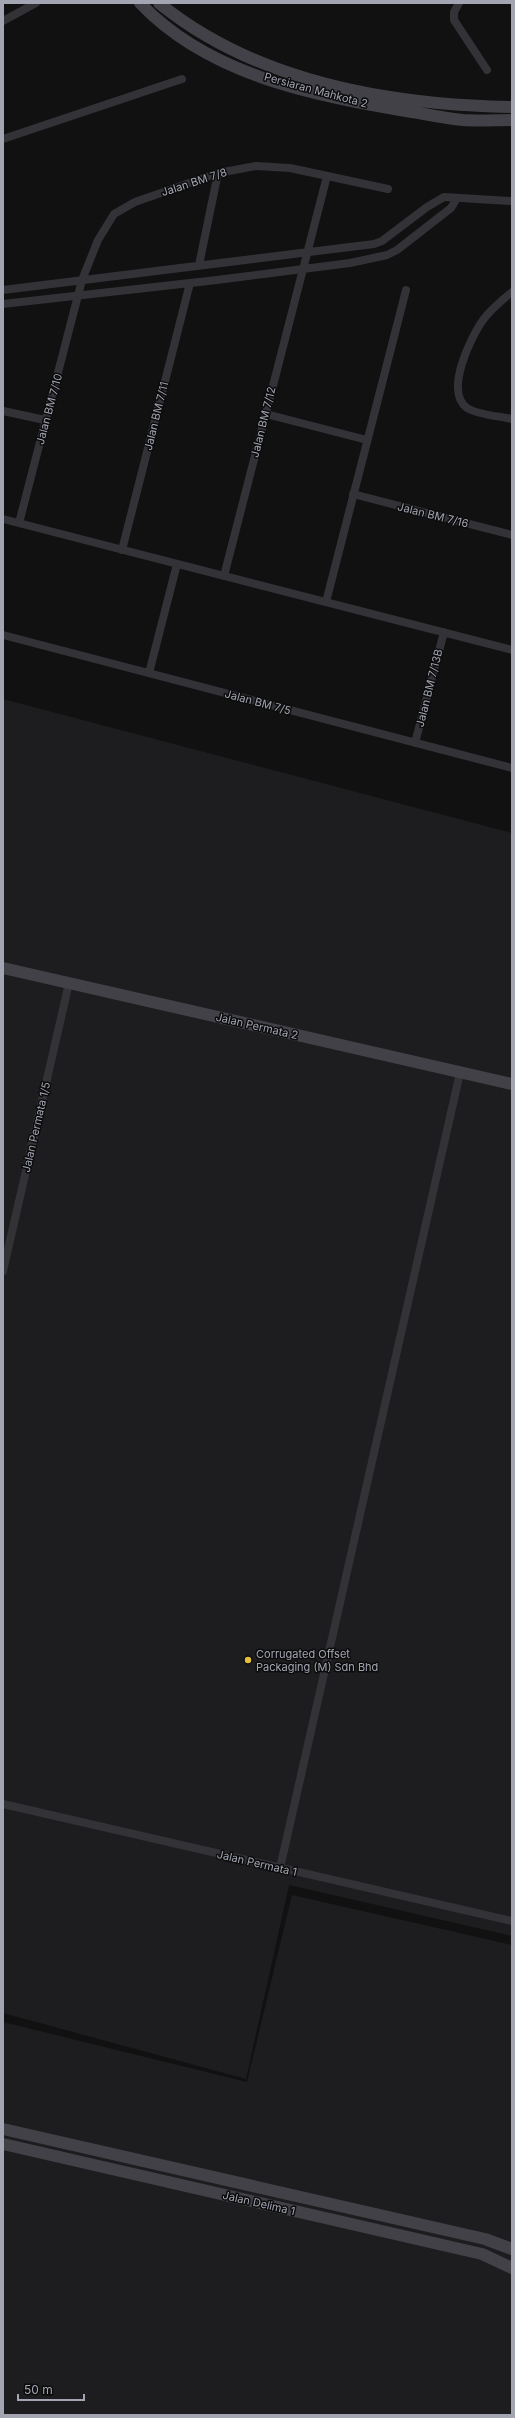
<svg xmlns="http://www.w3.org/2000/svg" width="515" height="2418" font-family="Inter,sans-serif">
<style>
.built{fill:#1d1d1f}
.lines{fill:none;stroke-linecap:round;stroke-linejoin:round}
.street{stroke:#323237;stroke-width:8}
.secondary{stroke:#414147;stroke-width:12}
.poi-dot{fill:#e2c039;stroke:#0c0c0d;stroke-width:1.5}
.labels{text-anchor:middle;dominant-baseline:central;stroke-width:3;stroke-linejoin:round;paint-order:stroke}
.street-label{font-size:11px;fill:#a3a6b2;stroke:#0c0c0d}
.poi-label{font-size:11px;fill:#a3a6b2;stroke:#0c0c0d;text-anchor:start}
</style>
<rect width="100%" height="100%" fill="#111112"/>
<!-- built -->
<path class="built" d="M3,699L512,833V1936L289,1885L246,2079L3,2013Z
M292,1895L512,1945V2415H3V2022L247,2082Z"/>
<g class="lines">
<!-- street -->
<path class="street" d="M459,3L454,12V20L487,70
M3,21L36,3
M3,139L182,79
M199,265L218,173
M3,290L374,244L382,241L427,207L444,197L512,201
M512,292C502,300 491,309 483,320C471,337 444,391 467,408C478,415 499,416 512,419
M3,304L217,280L350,263L387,255L397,250L451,208L457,198
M3,411L45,420
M266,414L367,440
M353,494L512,535
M3,519L512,650
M19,523L82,280L98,240L114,214L135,202L218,173L256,166L290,168L388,189
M122,550L190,283
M224,576L327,176
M326,602L406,290
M3,635L512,768
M149,673L177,564
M415,743L444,632
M3,1271L69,983
M3,1804L512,1921
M280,1868L460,1073"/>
<!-- secondary -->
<path class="secondary" d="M140,3C206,73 309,95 400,110C421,113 442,118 463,120C479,121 496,120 512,120
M159,3C256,82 390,105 512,107
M3,968L512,1084
M3,2129L485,2239L512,2249
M3,2144L482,2254L512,2268"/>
</g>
<!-- markers -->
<circle class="poi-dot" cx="248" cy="1660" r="4"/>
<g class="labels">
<!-- street labels -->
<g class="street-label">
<text transform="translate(316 90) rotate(15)">Persiaran Mahkota 2</text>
<text transform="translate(194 182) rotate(-18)">Jalan BM 7/8</text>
<text transform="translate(49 409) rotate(-75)">Jalan BM 7/10</text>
<text transform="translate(156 416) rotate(-76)">Jalan BM 7/11</text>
<text transform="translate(263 422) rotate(-76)">Jalan BM 7/12</text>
<text transform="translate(433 515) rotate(14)">Jalan BM 7/16</text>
<text transform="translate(429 688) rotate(-76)">Jalan BM 7/13B</text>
<text transform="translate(258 702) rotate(15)">Jalan BM 7/5</text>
<text transform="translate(257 1026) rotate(13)">Jalan Permata 2</text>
<text transform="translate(36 1127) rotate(-77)">Jalan Permata 1/5</text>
<text transform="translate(257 1863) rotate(13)">Jalan Permata 1</text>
<text transform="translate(259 2203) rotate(13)">Jalan Delima 1</text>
</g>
<!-- poi labels -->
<g class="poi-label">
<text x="256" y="1654">Corrugated Offset<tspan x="256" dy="13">Packaging (M) Sdn Bhd</tspan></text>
</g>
</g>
<!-- border -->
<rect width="515" height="2418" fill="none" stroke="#a3a6b2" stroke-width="8"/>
<!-- scale -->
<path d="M18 2394v6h66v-6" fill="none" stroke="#a3a6b2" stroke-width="2"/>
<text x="24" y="2394" font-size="12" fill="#a3a6b2" stroke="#0c0c0d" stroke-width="3" paint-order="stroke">50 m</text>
</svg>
